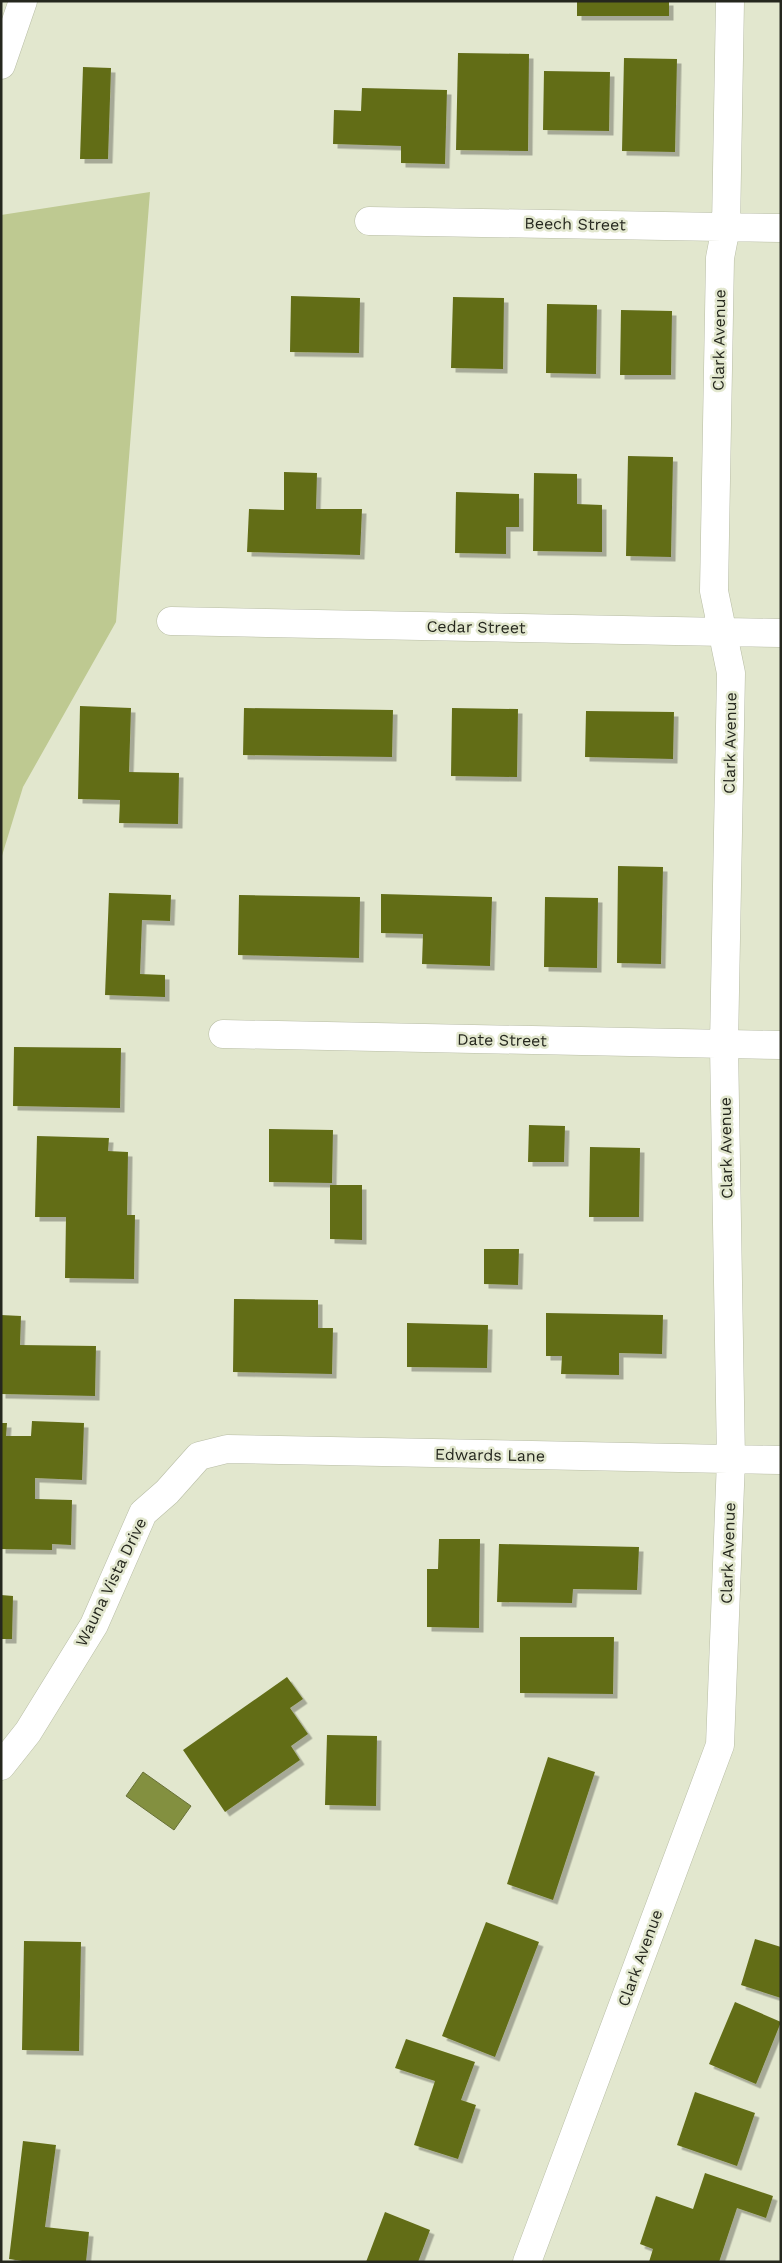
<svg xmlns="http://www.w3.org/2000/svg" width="782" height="2263" font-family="'Work Sans',sans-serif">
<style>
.green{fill:#bec991}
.water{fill:#839040;stroke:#677036}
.building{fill:#626d18;filter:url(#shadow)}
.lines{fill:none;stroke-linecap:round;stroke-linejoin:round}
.minor-casing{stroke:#b8bda5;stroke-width:29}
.tertiary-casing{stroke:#b8bda5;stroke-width:29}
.minor{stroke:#fff;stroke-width:28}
.tertiary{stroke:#fff;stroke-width:28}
.labels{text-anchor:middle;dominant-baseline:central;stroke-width:5;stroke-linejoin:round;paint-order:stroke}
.street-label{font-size:16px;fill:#25271e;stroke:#e2e7ce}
</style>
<defs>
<filter id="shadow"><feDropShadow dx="4.5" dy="4.5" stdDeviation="0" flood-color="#0004"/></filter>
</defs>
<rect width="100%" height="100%" fill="#e2e7ce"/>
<!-- green -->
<path class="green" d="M150,192L116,622L23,787L1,859V215Z"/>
<!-- water -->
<path class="water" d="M143,1772L191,1806L174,1830L126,1796Z"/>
<!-- building -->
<path class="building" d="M577,1H669V16H577Z
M458,53L529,54L528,151L456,150Z
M624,58L677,59L675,152L622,151Z
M83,67L111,68L108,159H80Z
M544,71L610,72L609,131L543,130Z
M362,88L447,90L445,164L401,163V146L333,144L334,110L361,111Z
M291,296L360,298L359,353L290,352Z
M453,297L504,298L503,369L451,368Z
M547,304L597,305L596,374L546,373Z
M621,310L672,311L671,375H620Z
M628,456L673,457L671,557L626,556Z
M284,472L317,473L316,509H362L360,555L247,552L249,509L284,510Z
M534,473L577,474V504L602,505V552L533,551Z
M456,492L519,494V527H506V554L455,553Z
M80,706L131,708L129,772L179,773L178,824L119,823L120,800L78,799Z
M244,708L393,710L392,757L243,755Z
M452,708L518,709L517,777L451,776Z
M586,711L674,712L673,759L585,757Z
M618,866L663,867L661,964L617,963Z
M109,893L171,895L170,921L142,920L140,974L165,975V997L105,995Z
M381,894L492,897L490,966L422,964L423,934L381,933Z
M239,895L360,897L359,958L238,955Z
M545,897L598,898L597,968L544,967Z
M14,1047L121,1048L120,1108L13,1106Z
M529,1125L565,1126L564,1162H528Z
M269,1129L333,1130L332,1183L269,1182Z
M37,1136L109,1138L108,1151L128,1152L127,1215H135L134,1279L65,1278L66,1217H35Z
M590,1147L640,1148L639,1217H589Z
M330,1185H362V1240L330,1239Z
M484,1249H519L518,1285L484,1284Z
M234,1299L318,1300V1328H333L332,1374L233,1372Z
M546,1313L663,1315L662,1354L619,1353V1375L561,1374L562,1356H546Z
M1,1315L21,1316L20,1345L96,1346L95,1396L1,1394Z
M407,1323L488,1325L487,1368L407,1367Z
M32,1421L84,1423L82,1480L35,1478V1499L72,1500L71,1545L52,1544V1550L1,1549V1423H7L6,1436H31Z
M439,1539H480L479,1628L427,1627V1569H438Z
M499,1544L639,1547L637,1590L573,1589L572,1603L497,1602Z
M1,1595L13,1596L12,1639H1Z
M520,1637H614L613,1694L520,1693Z
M287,1677L303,1699L290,1708L308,1734L291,1746L300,1760L225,1812L183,1750Z
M327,1735L377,1736L376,1806L325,1805Z
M548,1757L595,1772L553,1900L507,1884Z
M486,1922L539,1942L495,2057L442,2036Z
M755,1939L781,1947V1998L741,1985Z
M24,1941L81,1942L79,2051L22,2050Z
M735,2002L781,2022L756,2084L709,2064Z
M406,2039L475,2062L461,2100L476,2105L458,2159L414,2145L435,2081L395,2068Z
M695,2092L755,2113L737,2166L677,2145Z
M23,2141L56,2145L45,2227L89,2232L86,2262H29L9,2259Z
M705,2173L773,2196L766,2218L737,2208L719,2262H649L653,2249L640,2244L656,2196L693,2209Z
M385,2212L430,2230L418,2262H366Z"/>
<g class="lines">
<!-- minor casing -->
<g class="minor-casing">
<path id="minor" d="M369,221L781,228
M171,621L781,633
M223,1034L781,1045
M1,1766L28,1732L94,1625L143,1513L167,1492L199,1456L227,1449L781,1460
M527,2262L720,1745L731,1460L724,1045L731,673L714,591L720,258L726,227L730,1"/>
</g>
<!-- tertiary casing -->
<g class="tertiary-casing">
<path id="tertiary" d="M1,65L23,1"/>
</g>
<!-- minor -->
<use href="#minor" class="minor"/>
<!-- tertiary -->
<use href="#tertiary" class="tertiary"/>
</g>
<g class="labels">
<!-- street labels -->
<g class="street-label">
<text transform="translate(575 224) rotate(1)">Beech Street</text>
<text transform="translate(719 340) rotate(-89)">Clark Avenue</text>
<text transform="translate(476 627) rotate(1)">Cedar Street</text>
<text transform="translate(730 743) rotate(-89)">Clark Avenue</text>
<text transform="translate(502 1040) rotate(1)">Date Street</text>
<text transform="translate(726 1148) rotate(-91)">Clark Avenue</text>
<text transform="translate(490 1455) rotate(1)">Edwards Lane</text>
<text transform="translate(728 1553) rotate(-88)">Clark Avenue</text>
<text transform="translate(111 1582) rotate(-64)">Wauna Vista Drive</text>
<text transform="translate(640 1958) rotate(-70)">Clark Avenue</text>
</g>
</g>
<!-- border -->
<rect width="782" height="2263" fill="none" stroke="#25271e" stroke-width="5"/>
</svg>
